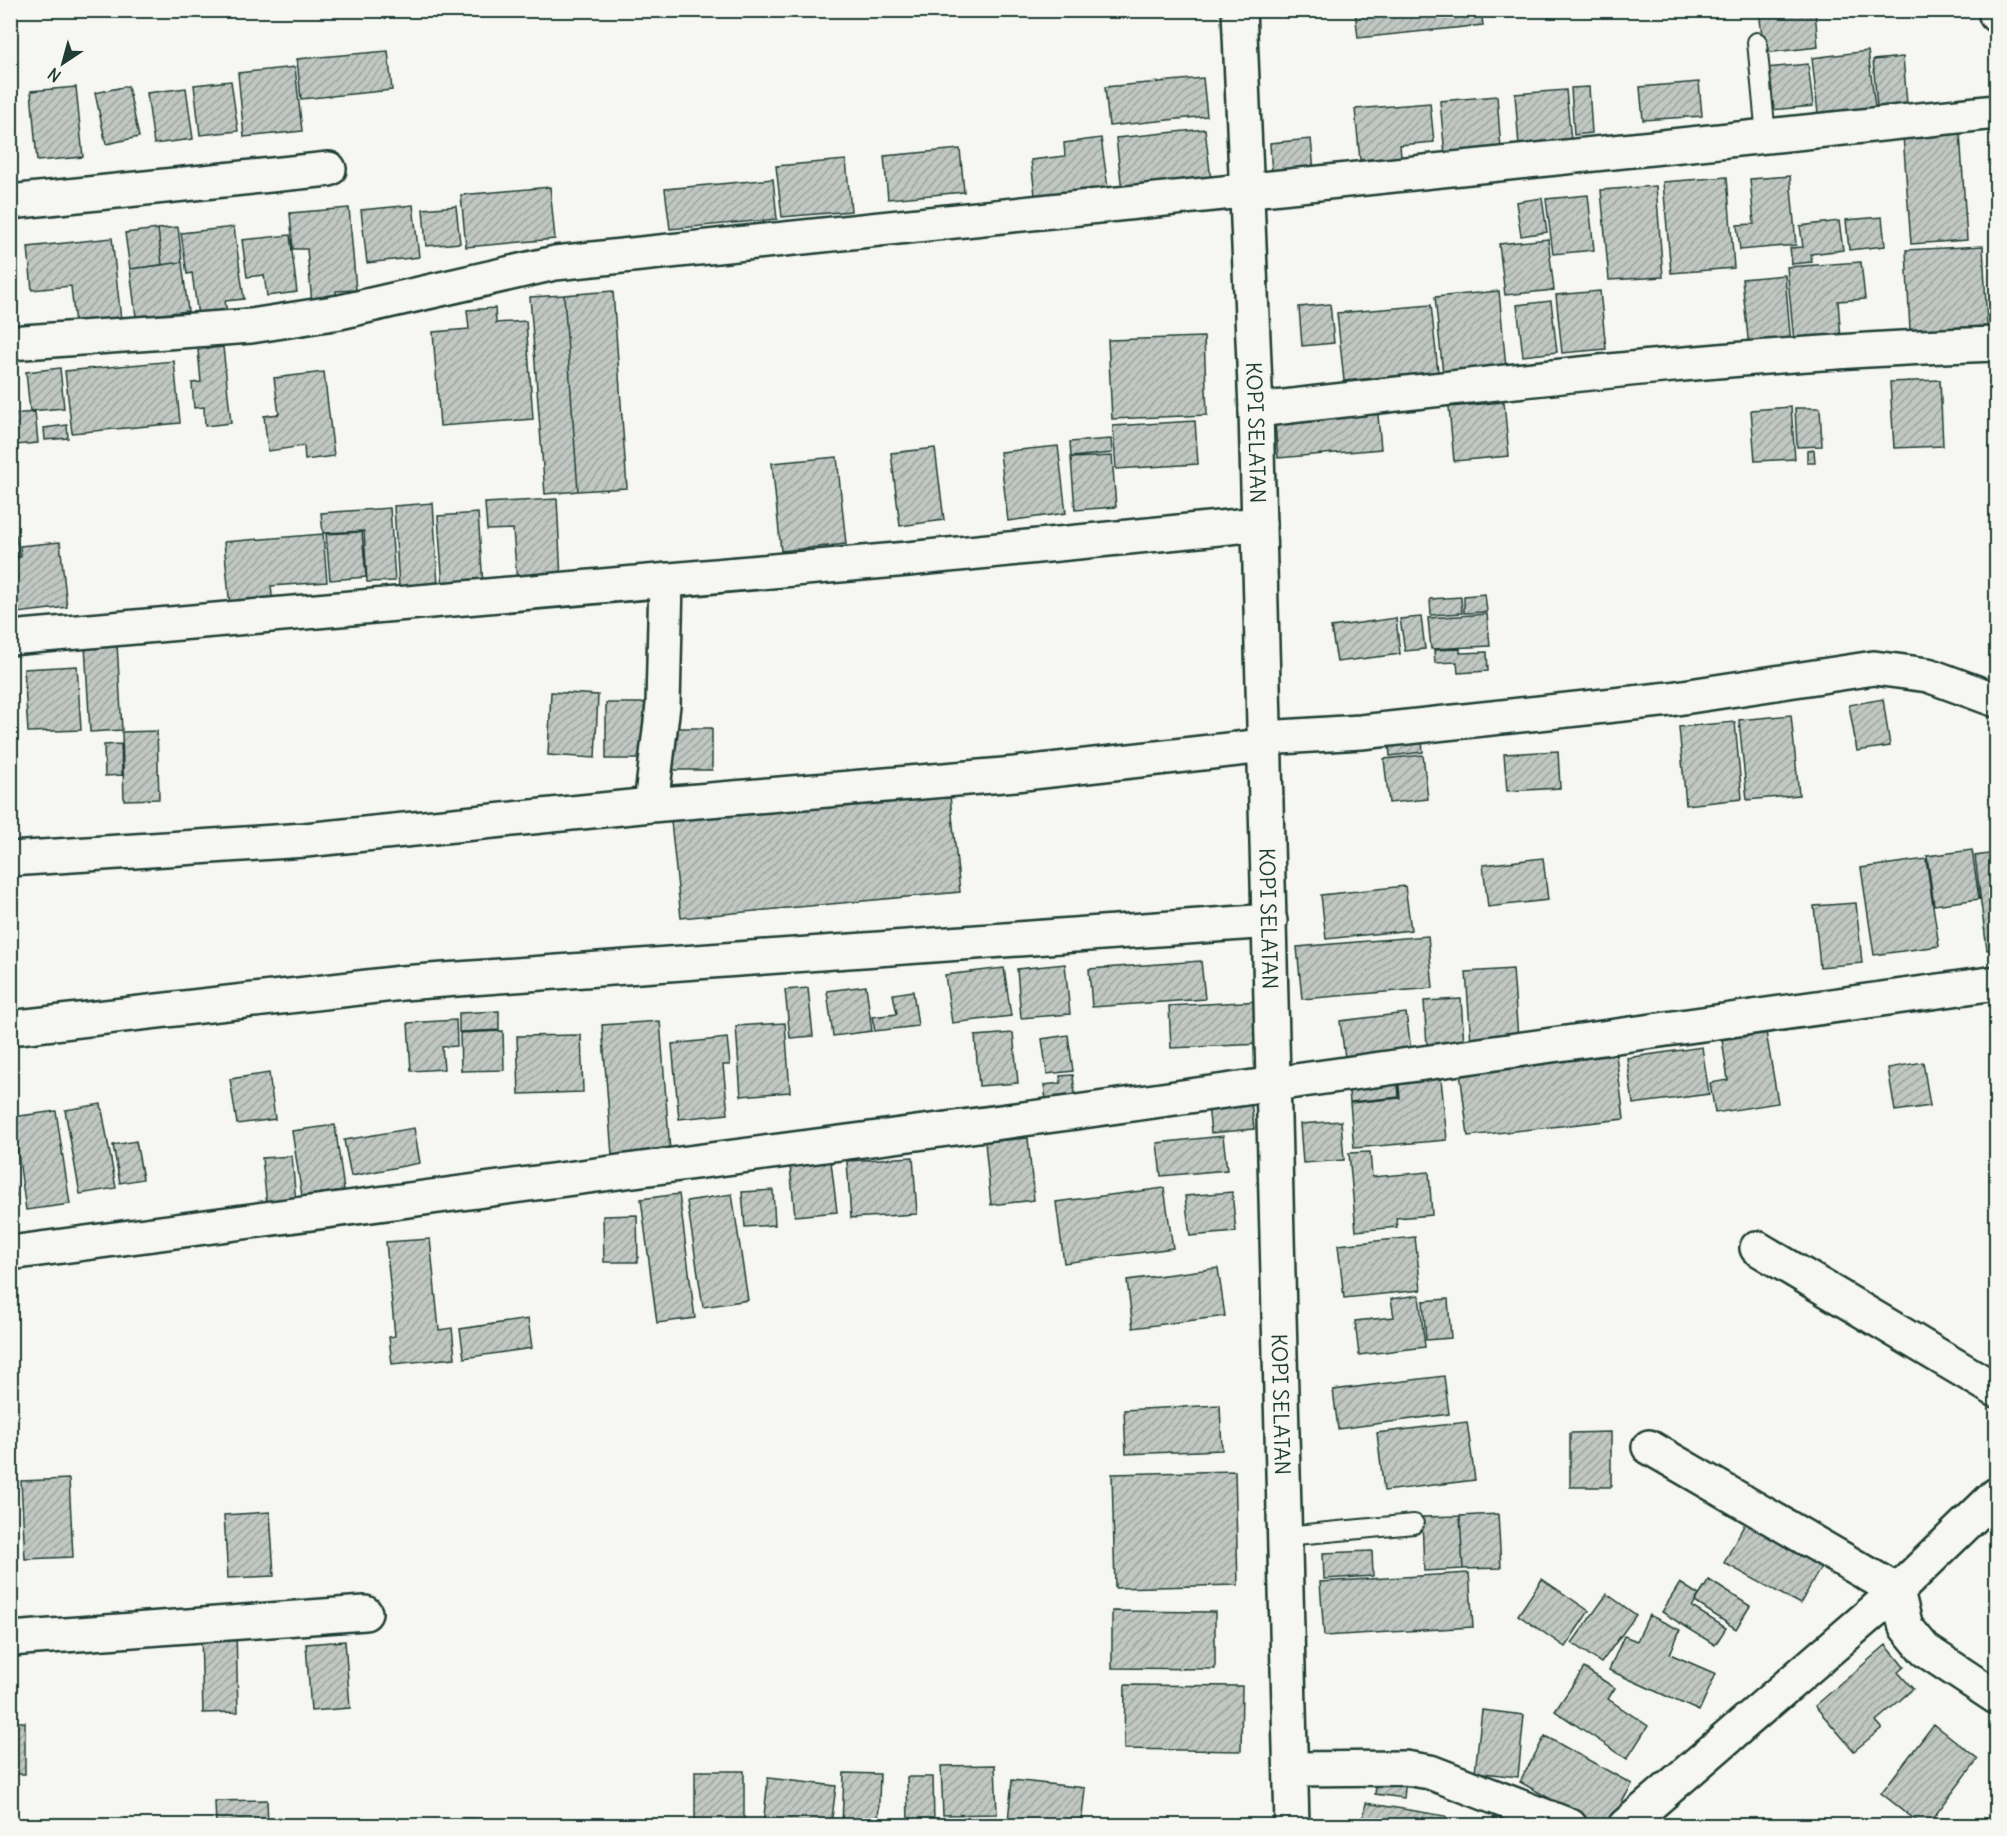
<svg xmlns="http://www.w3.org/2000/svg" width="2007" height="1836" font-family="Delius,sans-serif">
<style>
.building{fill:url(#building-hatch);stroke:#1f3d34;stroke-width:1.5}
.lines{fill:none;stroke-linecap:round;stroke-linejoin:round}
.service-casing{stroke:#1f3d34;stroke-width:22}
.minor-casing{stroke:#1f3d34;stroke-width:38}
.tertiary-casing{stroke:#1f3d34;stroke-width:38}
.service{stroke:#f6f6f2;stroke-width:18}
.minor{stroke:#f6f6f2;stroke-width:33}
.tertiary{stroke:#f6f6f2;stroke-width:33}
.labels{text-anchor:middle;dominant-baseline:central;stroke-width:4.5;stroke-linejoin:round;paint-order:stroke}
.street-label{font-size:21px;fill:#1f3d34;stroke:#f6f6f2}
</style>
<defs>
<pattern id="building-hatch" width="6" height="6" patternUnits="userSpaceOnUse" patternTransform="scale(1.5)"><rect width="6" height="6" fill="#c1c8c3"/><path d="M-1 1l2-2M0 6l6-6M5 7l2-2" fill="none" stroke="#9ca49f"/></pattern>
</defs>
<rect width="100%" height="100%" fill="#f6f6f2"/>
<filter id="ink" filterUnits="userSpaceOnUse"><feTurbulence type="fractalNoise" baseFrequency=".0167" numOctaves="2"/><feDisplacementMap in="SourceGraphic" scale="12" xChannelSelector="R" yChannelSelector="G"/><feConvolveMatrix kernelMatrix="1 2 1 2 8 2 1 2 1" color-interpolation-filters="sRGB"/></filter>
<g filter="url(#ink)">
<!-- building -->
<path class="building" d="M1355,10H1481L1483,25L1358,38Z
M1547,10H1597L1548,17Z
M1759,10H1815L1818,47L1764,53Z
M1965,10H1988L1989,13L1966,17Z
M388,51L392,90L301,99L297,59Z
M1868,51L1875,107L1818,114L1812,58Z
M1903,57L1907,104L1877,107L1873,60Z
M1808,64L1813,106L1770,110L1766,68Z
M295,67L302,131L244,137L238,73Z
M1203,78L1207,116L1109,126L1105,87Z
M231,81L238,131L200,135L194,85Z
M1699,82L1702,116L1643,120L1640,87Z
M128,86L139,137L106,144L95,93Z
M76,87L83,157L37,161L31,91Z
M1589,87L1592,133L1574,135L1571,88Z
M186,88L193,139L154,144L147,93Z
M1566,90L1571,141L1519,146L1515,94Z
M1497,96L1501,150L1445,155L1440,101Z
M1430,103L1434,142L1400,145L1401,157L1360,160L1355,109Z
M1205,129L1211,180L1122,190L1116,138Z
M1960,132L1967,240L1911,244L1903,135Z
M1101,138L1109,195L1036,204L1031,160L1065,156L1064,143Z
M1311,139L1314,171L1272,175L1270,143Z
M960,149L964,192L888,199L884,156Z
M846,160L851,211L782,217L776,166Z
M1790,176L1796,245L1740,250L1737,225L1754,224L1750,179Z
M1727,177L1734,268L1671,273L1663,182Z
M773,179L777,219L670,229L665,189Z
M1656,186L1663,277L1609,280L1601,190Z
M550,187L555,239L466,247L461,195Z
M1588,195L1594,250L1553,254L1546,199Z
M1542,198L1547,232L1521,236L1516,202Z
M413,205L419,257L367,263L361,210Z
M456,206L460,243L426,246L423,209Z
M349,208L356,290L336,291V301L312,303L307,249H293L290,213Z
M1882,217L1885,246L1849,250L1846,220Z
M1839,221L1843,250L1811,254L1812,262L1792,264L1790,248L1803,247L1800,226Z
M178,227L182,262L162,265L158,229Z
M234,227L244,299L225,301L227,313L198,316L192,273L187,274L181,233Z
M158,229L162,265L130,269L125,233Z
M290,235L297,292L267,296L264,275L247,277L242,240Z
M112,238L121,320L75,324L71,286L32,290L28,247Z
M1548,239L1554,290L1505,295L1499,244Z
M1983,246L1987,326L1910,330L1906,250Z
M182,262L188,311L136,317L130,269Z
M1861,262L1865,299L1838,301L1841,339L1794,342L1787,267Z
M1785,275L1791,345L1749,348L1742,279Z
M613,291L627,488L578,491L564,295Z
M1499,291L1506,368L1443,374L1435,297Z
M1600,291L1606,349L1562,353L1556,295Z
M564,295L578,491L545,494L530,297Z
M1551,301L1557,352L1523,356L1517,305Z
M1330,304L1334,343L1302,346L1299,307Z
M1431,305L1438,372L1344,381L1337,313Z
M495,308L496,323L526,321L533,419L440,426L433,332L469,329L467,310Z
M1204,337L1207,415L1112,419L1108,340Z
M223,347L231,423L205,426L204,407L194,408L192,383L201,382L198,350Z
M174,361L180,423L72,433L65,371Z
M60,368L64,408L30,411L26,372Z
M324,372L334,456L305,460L304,446L268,451L264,416L279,414L274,378Z
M1940,380L1943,446L1894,448L1890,382Z
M1504,402L1509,456L1454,461L1449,407Z
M1377,404L1381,449L1278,458L1274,412Z
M1791,407L1795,459L1755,461L1751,410Z
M1795,408H1820L1822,446L1797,447Z
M35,412L38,443L15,445L12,414Z
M1195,421L1198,464L1116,469L1113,426Z
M67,425L68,438L45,440L44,428Z
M1111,439L1112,453L1071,457L1070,442Z
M1058,446L1066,513L1008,521L1000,452Z
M935,448L944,520L900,526L891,453Z
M1814,450L1815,463H1807V451Z
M1112,456L1116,507L1075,510L1071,458Z
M837,457L846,544L781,551L772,463Z
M557,499L561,579L517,582L513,529L487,530L485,503Z
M433,503L438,586L399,588L394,506Z
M390,508L395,581L367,582L364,531L323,533L321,513Z
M478,513L483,585L443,588L438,516Z
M362,532L366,577L330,580L326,534Z
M323,534L327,582L271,586L273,604L230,608L224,542Z
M16,535L19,556L10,557V536Z
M60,542L67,607L17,613L11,559L21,557L20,546Z
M1485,594L1487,612L1464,613V596Z
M1461,597L1462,613L1431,615L1430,599Z
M1487,614L1490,646L1431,649L1428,618Z
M1421,617L1425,649L1405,651L1400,619Z
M1396,618L1400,654L1337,662L1331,627Z
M117,644L122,730L90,732L85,645Z
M1460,649V653L1487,652L1488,671L1458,673L1457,662L1435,663L1434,650Z
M77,666L81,730L28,732L24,669Z
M551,692L598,695L595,758L548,755Z
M1883,699L1890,746L1857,751L1849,705Z
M606,703H645V759H606Z
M1791,715L1799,795L1747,800L1739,720Z
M1735,722L1742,799L1686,805L1679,727Z
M670,728H712V770H670Z
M157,731L159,799L124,800L122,732Z
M1422,741L1423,752L1390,756L1389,744Z
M121,744L122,775L105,776L104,745Z
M1558,751L1560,788L1507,791L1504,754Z
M1423,755L1428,799L1389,803L1384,759Z
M950,796L960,892L681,918L671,821Z
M1972,850L1979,899L1934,905L1927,856Z
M1996,853V949L1987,950L1975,856Z
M1543,858L1548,900L1488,907L1483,865Z
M1926,859L1939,946L1874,955L1861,868Z
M1405,886L1411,930L1326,939L1321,895Z
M1856,903L1862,963L1820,967L1814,906Z
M1428,936L1433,988L1302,999L1297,947Z
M1201,961L1205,999L1092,1007L1089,969Z
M1065,964L1070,1014L1021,1018L1017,969Z
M1004,968L1011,1016L952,1023L945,975Z
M1513,969L1518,1039L1471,1042L1466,972Z
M866,986L872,1031L833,1036L827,991Z
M808,988L813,1036L790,1038L785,990Z
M913,991L918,1026L875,1031L872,1017L897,1014L893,994Z
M1461,999L1464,1044L1427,1045L1424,1001Z
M1261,1001L1263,1044L1171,1048L1169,1006Z
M499,1011V1030L459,1032V1013Z
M1406,1013L1412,1057L1346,1065L1340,1021Z
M456,1020L457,1046L442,1047L444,1069L411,1071L408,1023Z
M660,1021L670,1151L612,1155L602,1025Z
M785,1023L790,1092L741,1096L736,1026Z
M1765,1026L1778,1103L1715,1113L1710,1083L1728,1080L1721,1033Z
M503,1031L504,1070L461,1071L460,1033Z
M1013,1033L1018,1083L979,1086L975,1036Z
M581,1035L583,1092L519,1094L517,1036Z
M1068,1035L1073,1071L1047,1074L1042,1039Z
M727,1038L730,1065H723L728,1114L679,1119L672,1044Z
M1702,1047L1709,1094L1633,1104L1627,1058Z
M1616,1055L1624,1119L1468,1136L1460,1072Z
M1923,1062L1930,1106L1895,1111L1888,1068Z
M1440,1069L1447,1140L1354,1148L1350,1103L1400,1098L1398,1073Z
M269,1073L275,1119L237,1124L230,1079Z
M1073,1075L1075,1096L1046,1100L1044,1085L1061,1083L1060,1076Z
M1397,1075L1399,1097L1350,1102L1348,1080Z
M1251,1101L1254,1129L1211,1133L1208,1105Z
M101,1104L116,1188L80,1194L65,1110Z
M56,1111L70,1204L26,1210L13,1117Z
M1341,1121L1344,1160L1303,1163L1300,1124Z
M335,1125L344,1190L302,1196L292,1131Z
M414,1128L420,1163L351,1176L344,1140Z
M1223,1136L1227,1170L1161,1176L1157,1143Z
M1028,1138L1034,1200L991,1205L985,1142Z
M136,1141L143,1179L120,1183L113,1145Z
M1370,1152L1372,1177L1429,1172L1432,1215L1396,1218L1397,1227L1356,1231L1349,1153Z
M292,1156L296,1203L267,1205L262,1158Z
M913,1157L917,1214L851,1218L847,1161Z
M831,1162L837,1212L795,1216L790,1166Z
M10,1167L16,1196L10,1197Z
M1164,1188L1173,1248L1064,1263L1056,1202Z
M773,1190L775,1225L745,1227L742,1192Z
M1232,1192L1236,1232L1190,1236L1185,1196Z
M679,1194L695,1318L657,1323L641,1199Z
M732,1194L748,1300L703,1307L687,1201Z
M637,1215L638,1262H604L603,1216Z
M1415,1237L1421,1290L1344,1298L1338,1245Z
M430,1239L439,1330L452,1328L455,1358L392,1364L389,1337L395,1336L386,1242Z
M1218,1268L1225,1316L1133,1328L1127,1280Z
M1419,1295L1425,1347L1359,1355L1355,1321L1394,1317L1391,1299Z
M1448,1299L1451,1338L1426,1340L1423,1301Z
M528,1319L532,1348L464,1358L460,1329Z
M1444,1376L1449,1414L1338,1429L1333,1390Z
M1220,1405L1222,1450L1126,1454L1124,1410Z
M1467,1422L1475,1480L1384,1491L1377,1433Z
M1611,1432V1487H1570V1433Z
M1235,1471L1238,1585L1115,1588L1112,1474Z
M69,1479L73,1557L25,1559L21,1481Z
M270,1512L274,1576L228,1578L224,1515Z
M1498,1514L1501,1568L1463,1569L1460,1516Z
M1750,1514L1827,1556L1800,1604L1724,1563Z
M1460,1516L1463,1569L1424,1571L1422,1517Z
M1372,1551L1373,1576L1324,1579L1323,1553Z
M1469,1573L1473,1627L1324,1636L1320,1582Z
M1542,1579L1589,1611L1565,1647L1518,1615Z
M1709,1580L1750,1606L1736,1629L1695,1602Z
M1680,1583L1699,1595L1692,1607L1726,1628L1715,1645L1662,1612Z
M1607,1594L1636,1615L1601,1663L1572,1643Z
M1112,1611L1215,1612V1669L1112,1668Z
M1649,1615L1680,1630L1670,1654L1716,1674L1699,1711L1609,1670L1624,1636L1637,1641Z
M236,1631L238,1712L203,1713L201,1632Z
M345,1641L350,1708L311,1711L306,1644Z
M1886,1645L1904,1667L1898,1672L1913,1689L1876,1721L1882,1728L1854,1751L1815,1706Z
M10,1661H13L15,1700H10Z
M1584,1668L1615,1688L1608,1699L1648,1726L1627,1759L1555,1711Z
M1125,1685L1242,1686L1241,1751L1124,1749Z
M1482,1710L1524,1715L1518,1777L1475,1772Z
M10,1722H25V1774H10Z
M1934,1724L1978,1759L1927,1826H1923L1881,1793Z
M1545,1736L1632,1784L1609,1826H1599L1520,1782Z
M995,1765L997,1814L943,1815L941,1766Z
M695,1771H744V1826H695Z
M844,1773L880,1774L878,1826H842Z
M907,1777H933L934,1823L908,1824Z
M1377,1777L1406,1780L1404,1798L1375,1794Z
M768,1778L836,1786L831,1826H763Z
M1012,1780L1085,1788L1081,1826H1049L1008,1821Z
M267,1800L268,1826H216L215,1801Z
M1366,1803L1446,1816L1444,1826L1362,1824Z
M1496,1812L1553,1826H1493Z
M463,1818L494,1819V1826H464Z"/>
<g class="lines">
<!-- service casing -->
<g class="service-casing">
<path id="service" d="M1757,42L1766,136
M1285,1536L1414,1524"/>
</g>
<!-- minor casing -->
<g class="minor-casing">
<path id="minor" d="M1996,10V15
M10,202L329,169
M10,343L251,326L340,312L555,263L1996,112
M1256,410C1502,382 1749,352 1996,344
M10,638L908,559L1259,524
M1264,738L1361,732L1670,699L1874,668L1928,675L1996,700
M651,805L663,705L666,580
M10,859L305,840L651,805L1015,774L1264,746
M10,1028L402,983L1270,921
M1757,1248L1996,1390
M10,1253C363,1203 716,1161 1069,1113C1378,1071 1687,1024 1996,983
M1649,1447L1897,1591L1906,1627L1925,1650L1996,1697
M10,1639L365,1613
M1291,1769L1405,1768L1430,1772L1570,1826
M1625,1826L1897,1591L1996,1495"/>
</g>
<!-- tertiary casing -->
<g class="tertiary-casing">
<g id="tertiary">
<path id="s1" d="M1239,10L1256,410L1292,1826"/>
</g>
</g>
<!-- service -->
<use href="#service" class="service"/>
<!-- minor -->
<use href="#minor" class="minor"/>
<!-- tertiary -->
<use href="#tertiary" class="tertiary"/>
</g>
</g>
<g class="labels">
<!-- street labels -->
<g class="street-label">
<text stroke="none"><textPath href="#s1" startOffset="423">KOPI SELATAN</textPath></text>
<text stroke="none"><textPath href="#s1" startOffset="909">KOPI SELATAN</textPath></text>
<text stroke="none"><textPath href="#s1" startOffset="1395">KOPI SELATAN</textPath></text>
</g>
</g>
<!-- margin -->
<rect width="2007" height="1836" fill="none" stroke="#f6f6f2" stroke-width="36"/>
<rect x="18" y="18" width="1971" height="1800" fill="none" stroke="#1f3d34" stroke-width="2" filter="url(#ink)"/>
<!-- north arrow -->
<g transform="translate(63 63) rotate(216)" stroke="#f6f6f2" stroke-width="4.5" paint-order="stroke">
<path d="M0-4.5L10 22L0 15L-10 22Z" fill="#1f3d34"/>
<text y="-9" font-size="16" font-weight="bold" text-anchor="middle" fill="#1f3d34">N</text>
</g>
</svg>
